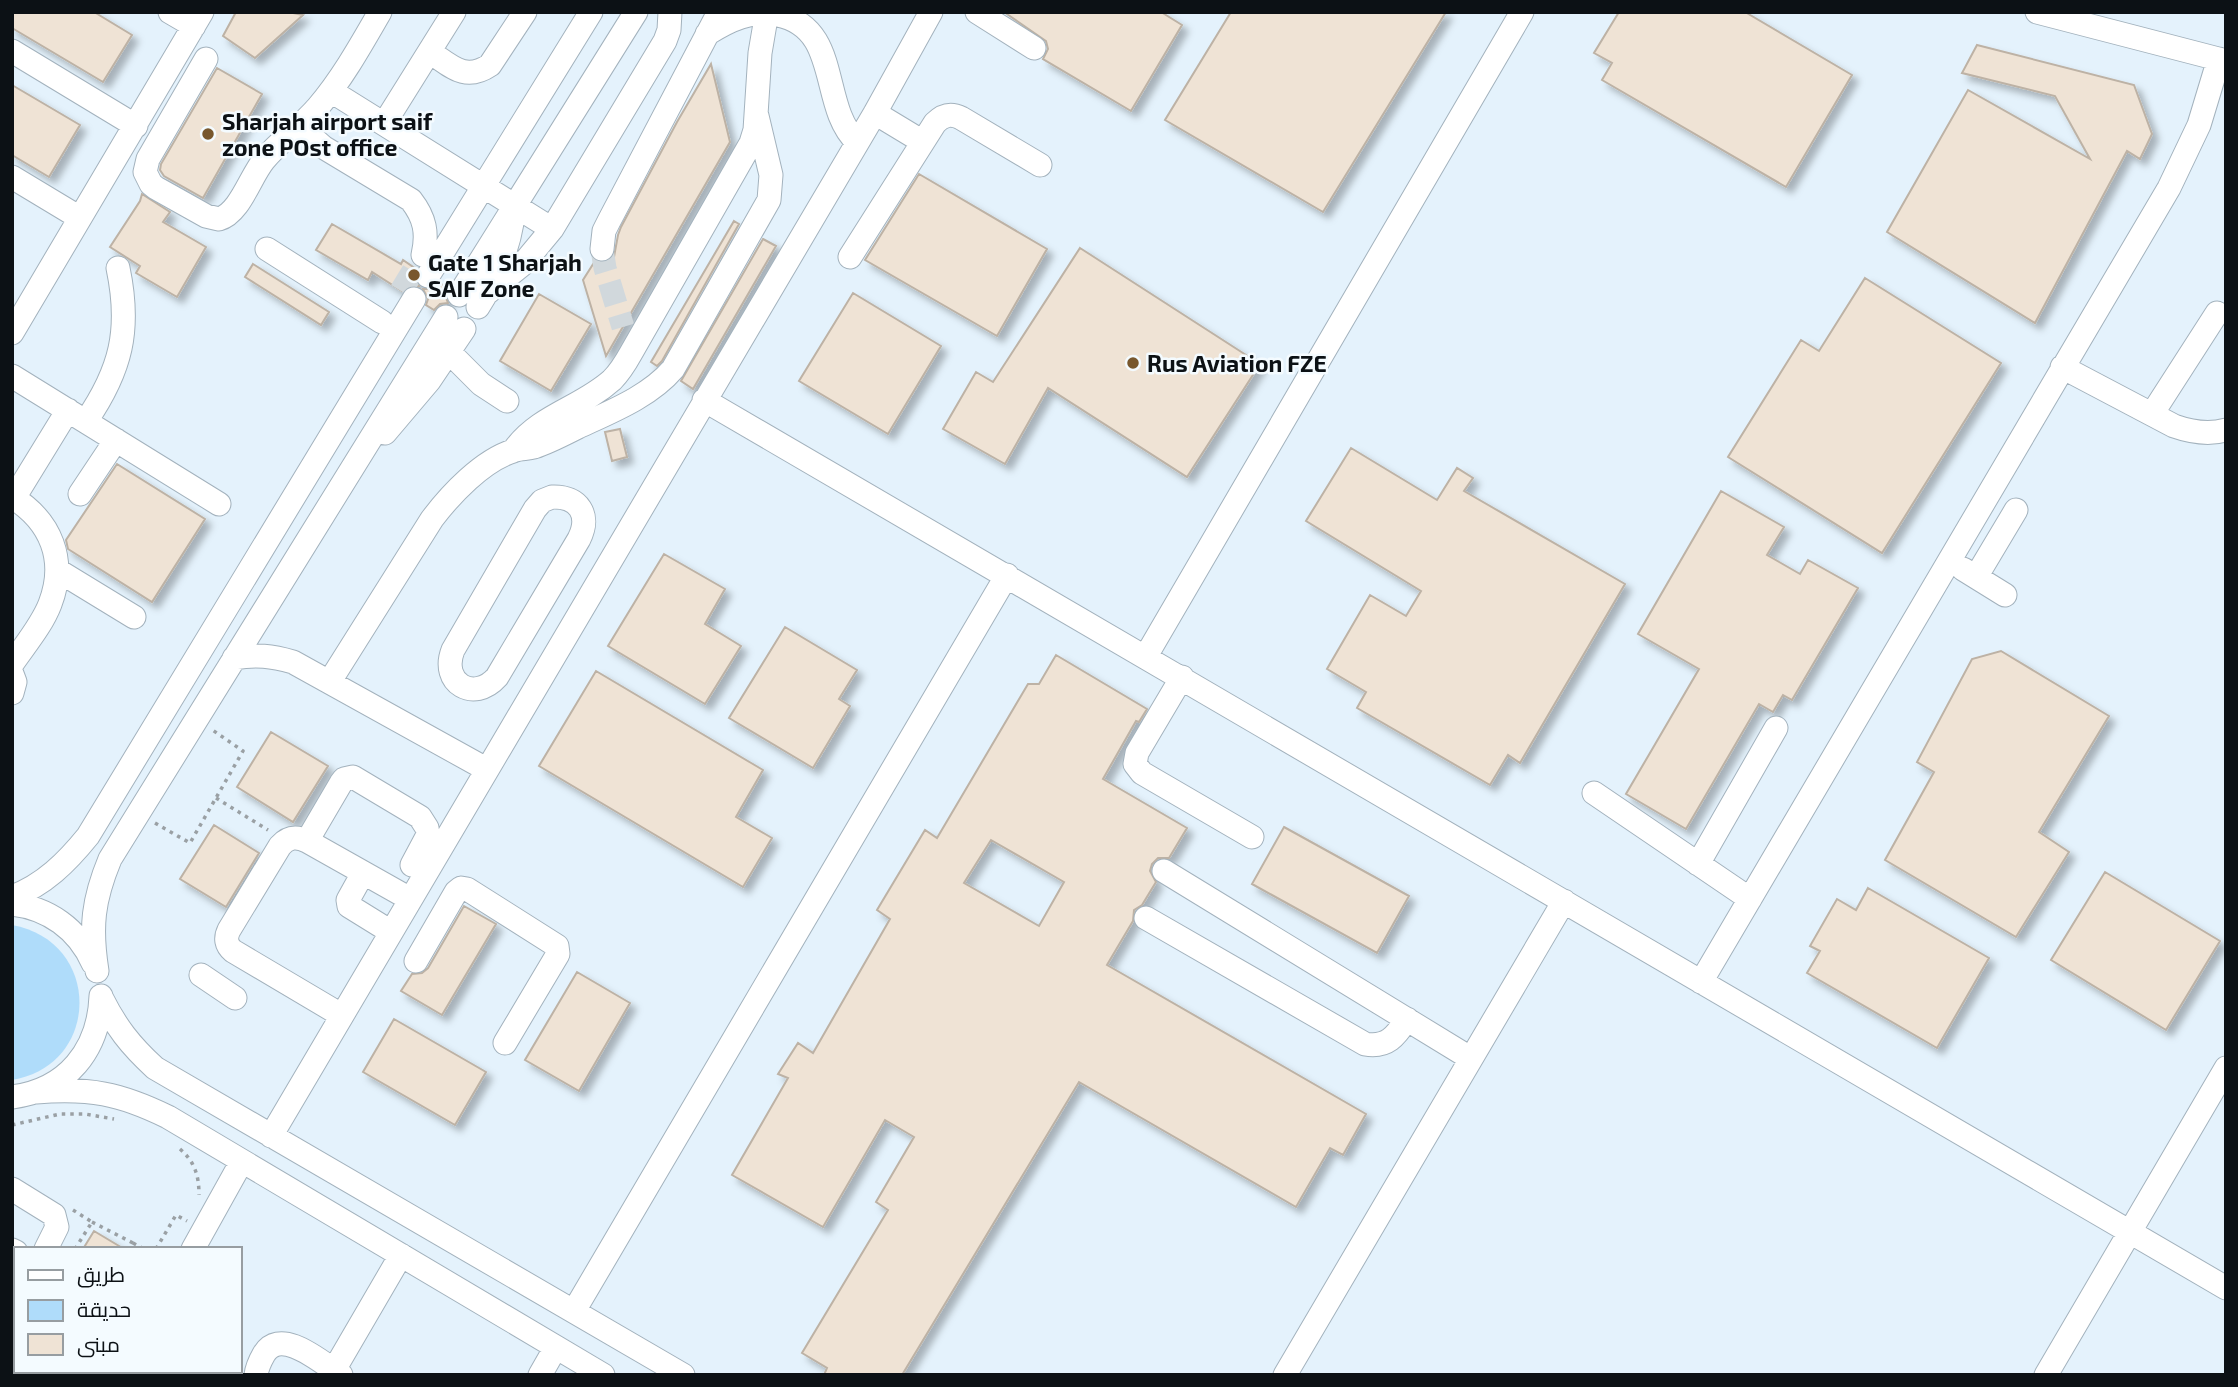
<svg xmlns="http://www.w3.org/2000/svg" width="2238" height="1387" font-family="'Exo 2',Cairo,sans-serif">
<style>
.built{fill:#e4f2fc;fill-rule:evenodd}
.green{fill:#afdcfa}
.building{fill:#efe3d5;stroke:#bdb2a5;stroke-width:2;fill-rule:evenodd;filter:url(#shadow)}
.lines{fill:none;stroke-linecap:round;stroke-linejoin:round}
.minor-tunnel{stroke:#d1d8dc;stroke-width:23;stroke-dasharray:23 11;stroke-linecap:butt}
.minor-casing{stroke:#a3b2bd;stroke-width:25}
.path{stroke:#9aa0a4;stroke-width:3.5;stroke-dasharray:3.5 5;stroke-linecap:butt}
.minor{stroke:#fff;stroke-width:23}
.poi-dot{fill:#78572d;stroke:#f4fbff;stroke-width:2.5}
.labels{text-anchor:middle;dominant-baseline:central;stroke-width:5;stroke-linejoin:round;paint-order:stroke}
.poi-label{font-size:23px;font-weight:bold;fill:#0c1115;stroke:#f4fbff;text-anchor:start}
</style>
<defs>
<filter id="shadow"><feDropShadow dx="6" dy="6" stdDeviation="3.5" flood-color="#0004"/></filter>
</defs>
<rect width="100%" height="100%" fill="#f4fbff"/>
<!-- built -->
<path class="built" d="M12,12H2226V1375H12ZM16,1249H240V1371H16Z"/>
<!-- green -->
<path class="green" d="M12,925C102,941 102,1065 12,1080Z"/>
<!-- building -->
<path class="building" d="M12,12H94L132,35L103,82L12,28Z
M236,12H288L303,15L255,58L223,36Z
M1004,12H1161L1182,25L1131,111L1043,59L1048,49L1046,41Z
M1231,12H1446L1323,212L1165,120Z
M1619,12H1745L1852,75L1786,187L1602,80L1612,63L1594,53Z
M1977,45L2134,85L2152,134L2140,159L2127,151L2035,323L1887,232L1968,90L2090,159L2055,96L1962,73Z
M711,64L730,142L606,356L583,280L595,261L607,262L614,257L618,235L621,227L677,122Z
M217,68L262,94L203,198L164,176L160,170L161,164Z
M12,85L80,125L49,177L12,155Z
M919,174L1047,249L997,336L865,260Z
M142,194L170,212L163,222L206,247L177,297L136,273L140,266L110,247L140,201Z
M734,221L739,224L662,361L657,366L651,362Z
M332,224L401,264L403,260L416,269L414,276L419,286H408L402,291L372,272L368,280L316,250Z
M763,239L776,246L693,389L681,381Z
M1080,248L1260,364L1187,477L1048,388L1005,464L943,429L976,372L993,382Z
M253,264L329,312L321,325L245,277Z
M1865,278L2001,363L1882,553L1728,457L1801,340L1819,351Z
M440,283L447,288L445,295L448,303L440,304L434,310L426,305L428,299L423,289H434Z
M853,293L941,346L888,434L799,381Z
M539,294L591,324L551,391L500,361Z
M620,429L627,457L612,461L605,432Z
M1351,448L1437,500L1457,468L1473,478L1464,491L1625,584L1520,763L1508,755L1490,785L1357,708L1366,692L1327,669L1370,595L1406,616L1421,591L1306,521Z
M117,464L205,519L152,602L68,549L66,540Z
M1721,491L1784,527L1767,555L1800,574L1808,560L1858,588L1792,700L1783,695L1773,712L1759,704L1686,829L1626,794L1699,669L1638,634Z
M664,554L725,589L705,624L741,646L705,704L608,646Z
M785,627L857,670L839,699L850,706L813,768L729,718Z
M2001,651L2109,716L2039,832L2069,852L2016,937L1885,860L1934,772L1917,762L1972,659Z
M1056,655L1147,709L1139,722L1136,721L1103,779L1187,828L1169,858H1158L1152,864L1150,871L1156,882L1142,905L1134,910L1133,921L1107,965L1366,1114L1343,1155L1330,1148L1296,1207L1079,1082L902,1375H824L827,1368L802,1353L888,1210L876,1202L914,1137L885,1120L823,1227L732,1175L788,1078L778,1074L798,1043L813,1053L890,919L877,910L925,830L937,838L1028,684H1039ZM991,840L1064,882L1039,926L964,883Z
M596,671L763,770L736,817L772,838L743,887L539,766Z
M271,732L328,766L293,822L237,787Z
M214,825L259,853L226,907L180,879Z
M1284,827L1409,896L1377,953L1252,884Z
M2105,872L2220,941L2166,1030L2051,960Z
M1868,888L1989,958L1937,1048L1807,973L1820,951L1810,946L1837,899L1856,910Z
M464,906L496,924L442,1015L401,991L412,974L422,973L428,968Z
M577,972L630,1003L579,1091L525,1060Z
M394,1019L486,1072L455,1125L363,1072Z
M94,1231L124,1249H83Z"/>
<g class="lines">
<!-- minor-tunnel -->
<path class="minor-tunnel" d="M602,249L605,268L623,327
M401,291L415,268"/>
<!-- minor casing -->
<g class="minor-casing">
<path id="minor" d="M170,12L194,26
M977,12L1034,48
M2037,12L2226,61
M707,34C729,20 752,9 778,15C842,28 819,106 857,142
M12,51L136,126
M430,52C451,66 465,82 490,65L525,12
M206,59L148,159L145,172L151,184L156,188L206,216L219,219C240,213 250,177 264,160C280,140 301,127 318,107C342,79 361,45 380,12
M331,91L552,229
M875,113L923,142
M304,122L315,140L323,147L411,200C425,218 428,233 423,255
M384,124L454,12
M12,177L80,218
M267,249L382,322
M602,249L604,231L609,221L719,12
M850,257L935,123C943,115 951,113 961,118L1040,165
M428,276L591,12
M487,293L523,264L552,229L665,41L669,30L670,12
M459,295L636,12
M478,307C494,282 507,252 512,223
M12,333L202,12
M449,352L481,384L507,401
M2062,367L2174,426C2191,432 2208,435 2226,430
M12,376L219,504
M704,400L2226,1288
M2152,414L2217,313
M86,421C121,370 131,330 118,268
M385,433L429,381L464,329
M514,450C539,415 581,408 612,380C620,372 626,362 631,353L751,143L755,130L760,53L767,12
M80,494L116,440
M12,497C51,521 67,560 50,604C42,625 25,645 12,664
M552,497C579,496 591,515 579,539L497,677C474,703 440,683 453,650L535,509L542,501Z
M14,498L68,410
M1963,569L2005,595
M57,570L134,617
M1976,577L2016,510
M1146,656L1522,12
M234,658C256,654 272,656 293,662L486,769
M12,674L15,682L12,693
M1182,677L1137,753L1135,764L1142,773L1252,837
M330,681L432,519C451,494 482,461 513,451C519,448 527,449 534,447C549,442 564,434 578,427C610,412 649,397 673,369L769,200L771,175L757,116
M1594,793L1750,899
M307,841L341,783L344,779L353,777L420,817L427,828L428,835L412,865
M1698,864L1776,728
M1164,871L1470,1058
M363,873L348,900L349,906L391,932
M12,897C44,885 67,862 88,836L414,299
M12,904C48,908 78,929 93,963
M1146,918L1365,1044C1387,1048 1396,1036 1407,1019
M416,961L456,892L461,888L467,889L557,946L558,954L505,1043
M97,971C90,927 93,900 110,859L446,317
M201,975L235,998
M1701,982L2169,188L2199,125L2219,59
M101,997C116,1027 130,1045 155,1068L683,1375
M341,1015L233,951C226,945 225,938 229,930L280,846C288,837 296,836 307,841L410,899
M36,1092C90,1088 119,1093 168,1117L603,1375
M12,1097C67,1090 99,1050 101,996
M271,1136L875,113L931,12
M12,1189L54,1215L57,1227L46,1249
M193,1249L242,1161
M12,1250L16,1252
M12,1306L16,1300
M574,1311L1007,575
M334,1370L401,1255
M118,1375L120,1371
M256,1375C257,1367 260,1361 264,1354C281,1326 322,1363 341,1375
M540,1375L556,1347
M1285,1375L1564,901
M2046,1375L2226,1068"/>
</g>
<!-- path -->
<path class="path" d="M216,798L268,830
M155,823L190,843L243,751L211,729
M12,1125L60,1114H85L114,1119
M180,1149C195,1162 199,1176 199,1195
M73,1210L92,1222L75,1249
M92,1222L133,1243L130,1249
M133,1243L144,1249
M156,1249L176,1215L187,1221
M12,1337L16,1331
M70,1375L72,1371"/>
<!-- minor -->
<use href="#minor" class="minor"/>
</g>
<!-- markers -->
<g class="poi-dot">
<circle cx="208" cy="134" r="7"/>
<circle cx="414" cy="275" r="7"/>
<circle cx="1133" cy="363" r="7"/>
</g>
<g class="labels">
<!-- poi labels -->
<g class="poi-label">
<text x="222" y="121">Sharjah airport saif<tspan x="222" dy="26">zone POst office</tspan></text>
<text x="428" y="262">Gate 1 Sharjah<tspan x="428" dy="26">SAIF Zone</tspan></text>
<text x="1147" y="363">Rus Aviation FZE</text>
</g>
</g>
<!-- border -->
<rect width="2238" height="1387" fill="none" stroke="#0c1115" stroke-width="28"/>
<!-- legend -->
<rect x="14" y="1247" width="228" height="126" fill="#f4fbff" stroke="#979da1" stroke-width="2"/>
<rect x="28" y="1270" width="35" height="10" fill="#ffffff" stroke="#979da1" stroke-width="2"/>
<text x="77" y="1282" font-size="21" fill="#0c1115">طريق</text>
<rect x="28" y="1300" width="35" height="21" fill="#afdcfa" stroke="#979da1" stroke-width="2"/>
<text x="77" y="1317" font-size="21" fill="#0c1115">حديقة</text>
<rect x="28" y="1334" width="35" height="21" fill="#efe3d5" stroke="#979da1" stroke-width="2"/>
<text x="77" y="1352" font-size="21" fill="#0c1115">مبنى</text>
</svg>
